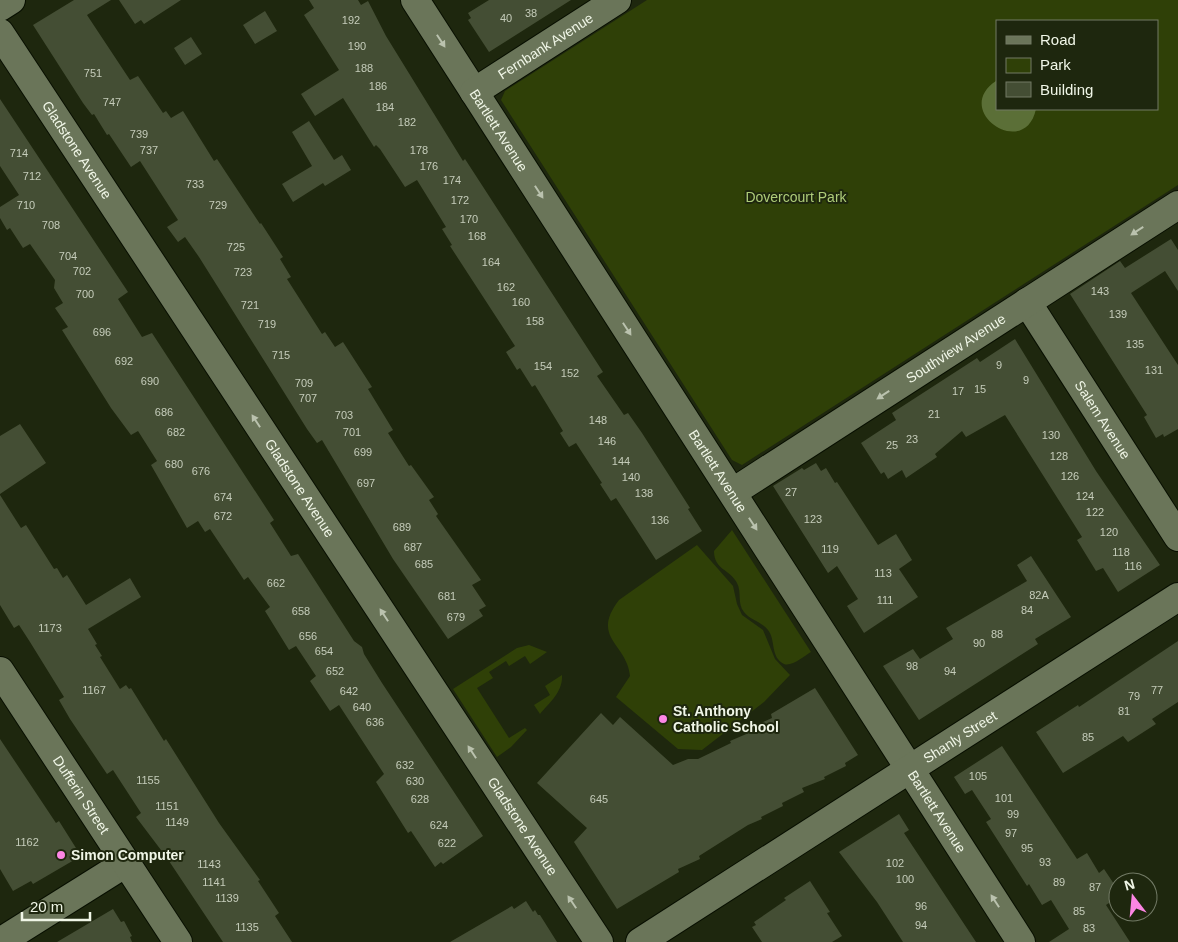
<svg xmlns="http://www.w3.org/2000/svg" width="1178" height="942" font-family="Helvetica,sans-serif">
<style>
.green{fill:#2f4007;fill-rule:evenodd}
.water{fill:#5b6f37}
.building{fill:#444e34}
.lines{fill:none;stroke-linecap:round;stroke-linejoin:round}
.street-casing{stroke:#080f00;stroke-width:30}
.secondary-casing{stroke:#080f00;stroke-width:30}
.street{stroke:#6a7559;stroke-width:28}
.secondary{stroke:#6a7559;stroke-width:28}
.oneway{fill:#bac2ae}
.poi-dot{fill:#fc86e4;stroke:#1e270e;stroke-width:2}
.labels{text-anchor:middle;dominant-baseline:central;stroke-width:4;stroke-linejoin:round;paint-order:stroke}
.number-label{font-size:11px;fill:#c5ccba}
.street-label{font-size:14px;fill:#f0f6e7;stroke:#1e270e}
.park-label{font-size:14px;fill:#aecc79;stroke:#1e270e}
.poi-label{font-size:14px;font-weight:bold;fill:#f0f6e7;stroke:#1e270e;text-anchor:start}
</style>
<rect width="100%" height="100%" fill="#1e270e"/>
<!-- green -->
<path class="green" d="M647,0H1178V185L742,465L732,460L501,100L505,91ZM997,21H1157V109H997Z
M732,530L811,652C804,656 792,667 784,664C770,657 776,640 768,630C762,622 750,620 744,612C737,604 742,592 737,583C730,569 714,570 714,551Z
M697,545L733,586L737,604L742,615L763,630L775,659L790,675L764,702L702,750L678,749L616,697L630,676C627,643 590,638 619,600Z
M529,645L547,652L530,664L525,656L509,666L506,661L489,672L493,678L477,688L509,738L525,728L527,730L511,747L497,757L453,689L517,648Z
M562,675C563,692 550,702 540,714L534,705L550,695L545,686Z"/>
<!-- water -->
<path class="water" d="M996,81L997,109H1036C1025,161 951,111 996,81Z"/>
<!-- building -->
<path class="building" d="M74,0H111L87,15L130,80L138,76L163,113L166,111L171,118L183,111L214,161L217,159L260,224L261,223L283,257L280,259L291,277L287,279L322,334L325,332L335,347L343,342L372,387L368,389L393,430L388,433L409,466L411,465L434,497L429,500L438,514L436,516L481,580L472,585L486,606L479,610L483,616L448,639L393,559L322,440L317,443L307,429L199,257L185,237L178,242L167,227L178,220L140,161L131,167L109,134L107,135L94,114L92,115L83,103L33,25Z
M119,0H181L144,24L141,20L135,24Z
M309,0H358L361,5L368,1L386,36L463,161L465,159L489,196L603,372L597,376L624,415L628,413L642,433L690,508L688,509L702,531L656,560L616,498L611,501L600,484L602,483L576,443L569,447L560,433L563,431L535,385L532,387L520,368L517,370L506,352L515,346L450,246L452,245L442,229L446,227L417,180L405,187L380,149L376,145L374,147L343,98L315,116L301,94L339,70L304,15L314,8Z
M489,0H571L489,52L468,20L471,18L468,13Z
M265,11L277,31L255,44L243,25Z
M191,37L202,54L185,65L174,48Z
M0,99L128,292L118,299L142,337L152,333L274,520L270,523L291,556L298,554L354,641L362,647L364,654L382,683L483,836L443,864L441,862L435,867L411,831L408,833L376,782L384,774L339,705L330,711L310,681L316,676L296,646L289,650L265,611L270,607L248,577L244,580L210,529L205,532L198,521L187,528L151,465L157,461L138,431L131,435L111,408L62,330L68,327L55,308L63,303L54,288L55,280L30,244L23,248L10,228L7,230L0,218V207L19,195L0,166Z
M309,121L334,160L342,155L351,170L325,186L323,183L293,202L282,184L312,166L292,132Z
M1171,239L1178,250V291L1165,271L1131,293L1178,365V429L1164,437L1163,434L1156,438L1144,417L1147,415L1070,294L1120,261L1125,268Z
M1015,339L1096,471L1160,565L1118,592L1103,568L1096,571L1077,540L1082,537L1005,415L966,437L962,431L935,454L937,457L906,478L902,470L888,479L884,472L881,474L861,443L896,420L892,413L977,358L980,362Z
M20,424L46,463L0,494V436Z
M816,463L821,471L826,468L835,483L837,482L878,545L896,534L912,560L899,569L918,597L864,633L847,606L858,599L837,566L828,573L773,486L802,468L804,470Z
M0,495L21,528L26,525L54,569L57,568L63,578L67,575L86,605L130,578L141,597L88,629L97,644L95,645L102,656L100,657L120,689L126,685L129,689L131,688L164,741L166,739L219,823L260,880L258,881L279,913L275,916L292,942H223L167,858L136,817L141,813L113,770L107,774L70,719L59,700L64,697L30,642L19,625L14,628L0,605Z
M1031,556L1071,617L1035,639L1038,644L919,720L883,666L913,649L920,659L953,639L946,628L1027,581L1017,565Z
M1178,641V702L1152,719L1156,724L1128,742L1123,736L1063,773L1036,732L1078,705L1079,707Z
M815,688L858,755L845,763L846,766L824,777L825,779L802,788L804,792L782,803L783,806L761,817L762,819L748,825L699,856L700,859L678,869L679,872L617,909L574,842L587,828L537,783L601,713L613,725L620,717L673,765L688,759H698L731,743L730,741L751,732L750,728L772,718L771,714Z
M0,739L56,823L59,821L81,856L33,884L31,881L13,891L0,869Z
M1002,746L1077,859L1087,853L1099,873L1104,869L1118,890V897L1106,905L1130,942H1049L1069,929L1051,900L1042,905L1029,884L1027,886L986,822L991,819L972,790L965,794L954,777Z
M899,814L909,830L904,833L976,942H903L877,902L839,852Z
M810,881L830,912L827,913L842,936L832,942H762L752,927L756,925L754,922L786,900L784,898Z
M526,901L533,912L535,910L538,915H540L557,942H450L512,906L514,909Z
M113,909L121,922L124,921L132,936L130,937L132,942H57Z"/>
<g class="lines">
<!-- street casing -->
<g class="street-casing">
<g id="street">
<path id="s1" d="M415,0L1021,942"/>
<path d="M0,7L11,0"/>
<path id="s2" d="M0,33L599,942"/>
<path id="s3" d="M474,92L617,0"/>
<path id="s4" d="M1027,302L1178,537"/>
<path id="s5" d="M733,492L1178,205"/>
<path d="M0,942L126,863"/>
<path id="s6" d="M640,942L1178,597"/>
</g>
</g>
<!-- secondary casing -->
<g class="secondary-casing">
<g id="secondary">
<path id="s7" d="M0,671L178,942"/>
</g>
</g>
<!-- street -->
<use href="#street" class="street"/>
<!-- secondary -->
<use href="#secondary" class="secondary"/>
</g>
<!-- one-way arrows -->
<defs><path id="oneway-solid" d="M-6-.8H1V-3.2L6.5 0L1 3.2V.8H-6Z" transform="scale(1.25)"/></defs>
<g class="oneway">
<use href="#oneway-solid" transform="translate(441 41) rotate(57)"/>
<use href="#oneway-solid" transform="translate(539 192) rotate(57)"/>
<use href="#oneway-solid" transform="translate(1137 231) rotate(147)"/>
<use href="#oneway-solid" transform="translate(627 329) rotate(57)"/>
<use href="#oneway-solid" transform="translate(883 395) rotate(147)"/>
<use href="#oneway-solid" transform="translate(256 421) rotate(-123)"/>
<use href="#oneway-solid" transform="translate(753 524) rotate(57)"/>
<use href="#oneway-solid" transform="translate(384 615) rotate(-123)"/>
<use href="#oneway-solid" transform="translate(472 752) rotate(-123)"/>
<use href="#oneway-solid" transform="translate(995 901) rotate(-123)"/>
<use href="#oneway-solid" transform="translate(572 902) rotate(-124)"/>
</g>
<!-- markers -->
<g class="poi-dot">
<circle cx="663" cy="719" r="5"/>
<circle cx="61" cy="855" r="5"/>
</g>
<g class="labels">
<!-- number labels -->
<g class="number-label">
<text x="531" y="13">38</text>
<text x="506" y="18">40</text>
<text x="351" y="20">192</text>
<text x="357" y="46">190</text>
<text x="364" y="68">188</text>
<text x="93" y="73">751</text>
<text x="378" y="86">186</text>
<text x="112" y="102">747</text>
<text x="385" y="107">184</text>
<text x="407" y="122">182</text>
<text x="139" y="134">739</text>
<text x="149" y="150">737</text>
<text x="419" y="150">178</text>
<text x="19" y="153">714</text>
<text x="429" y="166">176</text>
<text x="32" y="176">712</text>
<text x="452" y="180">174</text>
<text x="195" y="184">733</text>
<text x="460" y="200">172</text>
<text x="26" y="205">710</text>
<text x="218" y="205">729</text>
<text x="469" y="219">170</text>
<text x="51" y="225">708</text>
<text x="477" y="236">168</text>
<text x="236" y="247">725</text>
<text x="68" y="256">704</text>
<text x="491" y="262">164</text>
<text x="82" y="271">702</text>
<text x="243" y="272">723</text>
<text x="506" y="287">162</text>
<text x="1100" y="291">143</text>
<text x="85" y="294">700</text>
<text x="521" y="302">160</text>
<text x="250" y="305">721</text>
<text x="1118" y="314">139</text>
<text x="535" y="321">158</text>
<text x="267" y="324">719</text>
<text x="102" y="332">696</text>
<text x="1135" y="344">135</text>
<text x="281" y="355">715</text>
<text x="124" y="361">692</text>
<text x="999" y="365">9</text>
<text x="543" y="366">154</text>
<text x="1154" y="370">131</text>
<text x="570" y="373">152</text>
<text x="1026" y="380">9</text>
<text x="150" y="381">690</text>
<text x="304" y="383">709</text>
<text x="980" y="389">15</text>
<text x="958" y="391">17</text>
<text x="308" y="398">707</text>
<text x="164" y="412">686</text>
<text x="934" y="414">21</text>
<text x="344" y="415">703</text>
<text x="598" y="420">148</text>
<text x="176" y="432">682</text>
<text x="352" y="432">701</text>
<text x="1051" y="435">130</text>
<text x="912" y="439">23</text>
<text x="607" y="441">146</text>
<text x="892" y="445">25</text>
<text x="363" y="452">699</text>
<text x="1059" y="456">128</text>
<text x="621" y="461">144</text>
<text x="174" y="464">680</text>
<text x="201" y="471">676</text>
<text x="1070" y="476">126</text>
<text x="631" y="477">140</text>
<text x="366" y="483">697</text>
<text x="791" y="492">27</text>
<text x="644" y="493">138</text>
<text x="1085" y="496">124</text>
<text x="223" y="497">674</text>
<text x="1095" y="512">122</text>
<text x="223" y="516">672</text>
<text x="813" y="519">123</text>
<text x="660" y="520">136</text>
<text x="402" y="527">689</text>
<text x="1109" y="532">120</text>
<text x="413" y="547">687</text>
<text x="830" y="549">119</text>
<text x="1121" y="552">118</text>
<text x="424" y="564">685</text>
<text x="1133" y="566">116</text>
<text x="883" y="573">113</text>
<text x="276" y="583">662</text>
<text x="1039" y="595">82A</text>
<text x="447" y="596">681</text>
<text x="885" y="600">111</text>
<text x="1027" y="610">84</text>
<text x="301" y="611">658</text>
<text x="456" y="617">679</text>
<text x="50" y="628">1173</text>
<text x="997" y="634">88</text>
<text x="308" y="636">656</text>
<text x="979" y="643">90</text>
<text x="324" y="651">654</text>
<text x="912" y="666">98</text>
<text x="335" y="671">652</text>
<text x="950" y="671">94</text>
<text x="94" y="690">1167</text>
<text x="1157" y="690">77</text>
<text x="349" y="691">642</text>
<text x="1134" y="696">79</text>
<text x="362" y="707">640</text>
<text x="1124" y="711">81</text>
<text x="375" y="722">636</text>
<text x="1088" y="737">85</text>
<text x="405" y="765">632</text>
<text x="978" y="776">105</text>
<text x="148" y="780">1155</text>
<text x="415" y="781">630</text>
<text x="1004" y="798">101</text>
<text x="420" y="799">628</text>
<text x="599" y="799">645</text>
<text x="167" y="806">1151</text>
<text x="1013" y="814">99</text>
<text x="177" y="822">1149</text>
<text x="439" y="825">624</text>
<text x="1011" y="833">97</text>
<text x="27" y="842">1162</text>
<text x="447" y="843">622</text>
<text x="1027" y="848">95</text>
<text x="1045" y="862">93</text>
<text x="895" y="863">102</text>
<text x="209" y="864">1143</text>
<text x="905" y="879">100</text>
<text x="214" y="882">1141</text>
<text x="1059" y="882">89</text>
<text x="1095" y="887">87</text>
<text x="227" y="898">1139</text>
<text x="921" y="906">96</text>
<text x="1079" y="911">85</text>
<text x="921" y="925">94</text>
<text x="247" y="927">1135</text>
<text x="1089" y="928">83</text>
</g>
<!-- street labels -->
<g class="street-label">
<text stroke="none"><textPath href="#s3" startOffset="85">Fernbank Avenue</textPath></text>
<text stroke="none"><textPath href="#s1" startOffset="155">Bartlett Avenue</textPath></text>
<text stroke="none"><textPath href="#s2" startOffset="140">Gladstone Avenue</textPath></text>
<text stroke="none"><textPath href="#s5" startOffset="265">Southview Avenue</textPath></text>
<text stroke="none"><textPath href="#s4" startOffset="140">Salem Avenue</textPath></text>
<text stroke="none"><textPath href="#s1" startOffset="560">Bartlett Avenue</textPath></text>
<text stroke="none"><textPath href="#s2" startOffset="545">Gladstone Avenue</textPath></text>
<text stroke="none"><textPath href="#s6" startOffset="380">Shanly Street</textPath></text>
<text stroke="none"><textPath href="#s7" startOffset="148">Dufferin Street</textPath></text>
<text stroke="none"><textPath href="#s1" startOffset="965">Bartlett Avenue</textPath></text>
<text stroke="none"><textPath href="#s2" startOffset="950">Gladstone Avenue</textPath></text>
</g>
<!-- park labels -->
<g class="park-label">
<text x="796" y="197">Dovercourt Park</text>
</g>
<!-- poi labels -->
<g class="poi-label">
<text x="673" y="711">St. Anthony<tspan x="673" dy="16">Catholic School</tspan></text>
<text x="71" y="855">Simon Computer</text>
</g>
</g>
<!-- legend -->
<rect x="996" y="20" width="162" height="90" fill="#1e270e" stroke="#727a65"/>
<rect x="1006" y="36" width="25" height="8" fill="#6a7559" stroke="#727a65"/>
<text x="1040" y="45" font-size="15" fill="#f0f6e7">Road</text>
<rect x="1006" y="58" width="25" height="15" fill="#2f4007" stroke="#727a65"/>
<text x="1040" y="70" font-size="15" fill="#f0f6e7">Park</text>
<rect x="1006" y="82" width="25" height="15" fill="#444e34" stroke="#727a65"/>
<text x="1040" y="95" font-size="15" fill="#f0f6e7">Building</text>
<!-- north arrow -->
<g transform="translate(1133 897) rotate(344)"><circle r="24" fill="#1e270e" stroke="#727a65"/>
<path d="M0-4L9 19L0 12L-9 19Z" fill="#fc86e4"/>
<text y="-8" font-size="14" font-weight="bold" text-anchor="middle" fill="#f0f6e7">N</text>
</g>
<!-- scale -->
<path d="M22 912v8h68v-8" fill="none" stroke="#f0f6e7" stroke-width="2.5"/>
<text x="30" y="912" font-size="15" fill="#f0f6e7" stroke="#1e270e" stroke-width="4" paint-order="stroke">20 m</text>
</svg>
